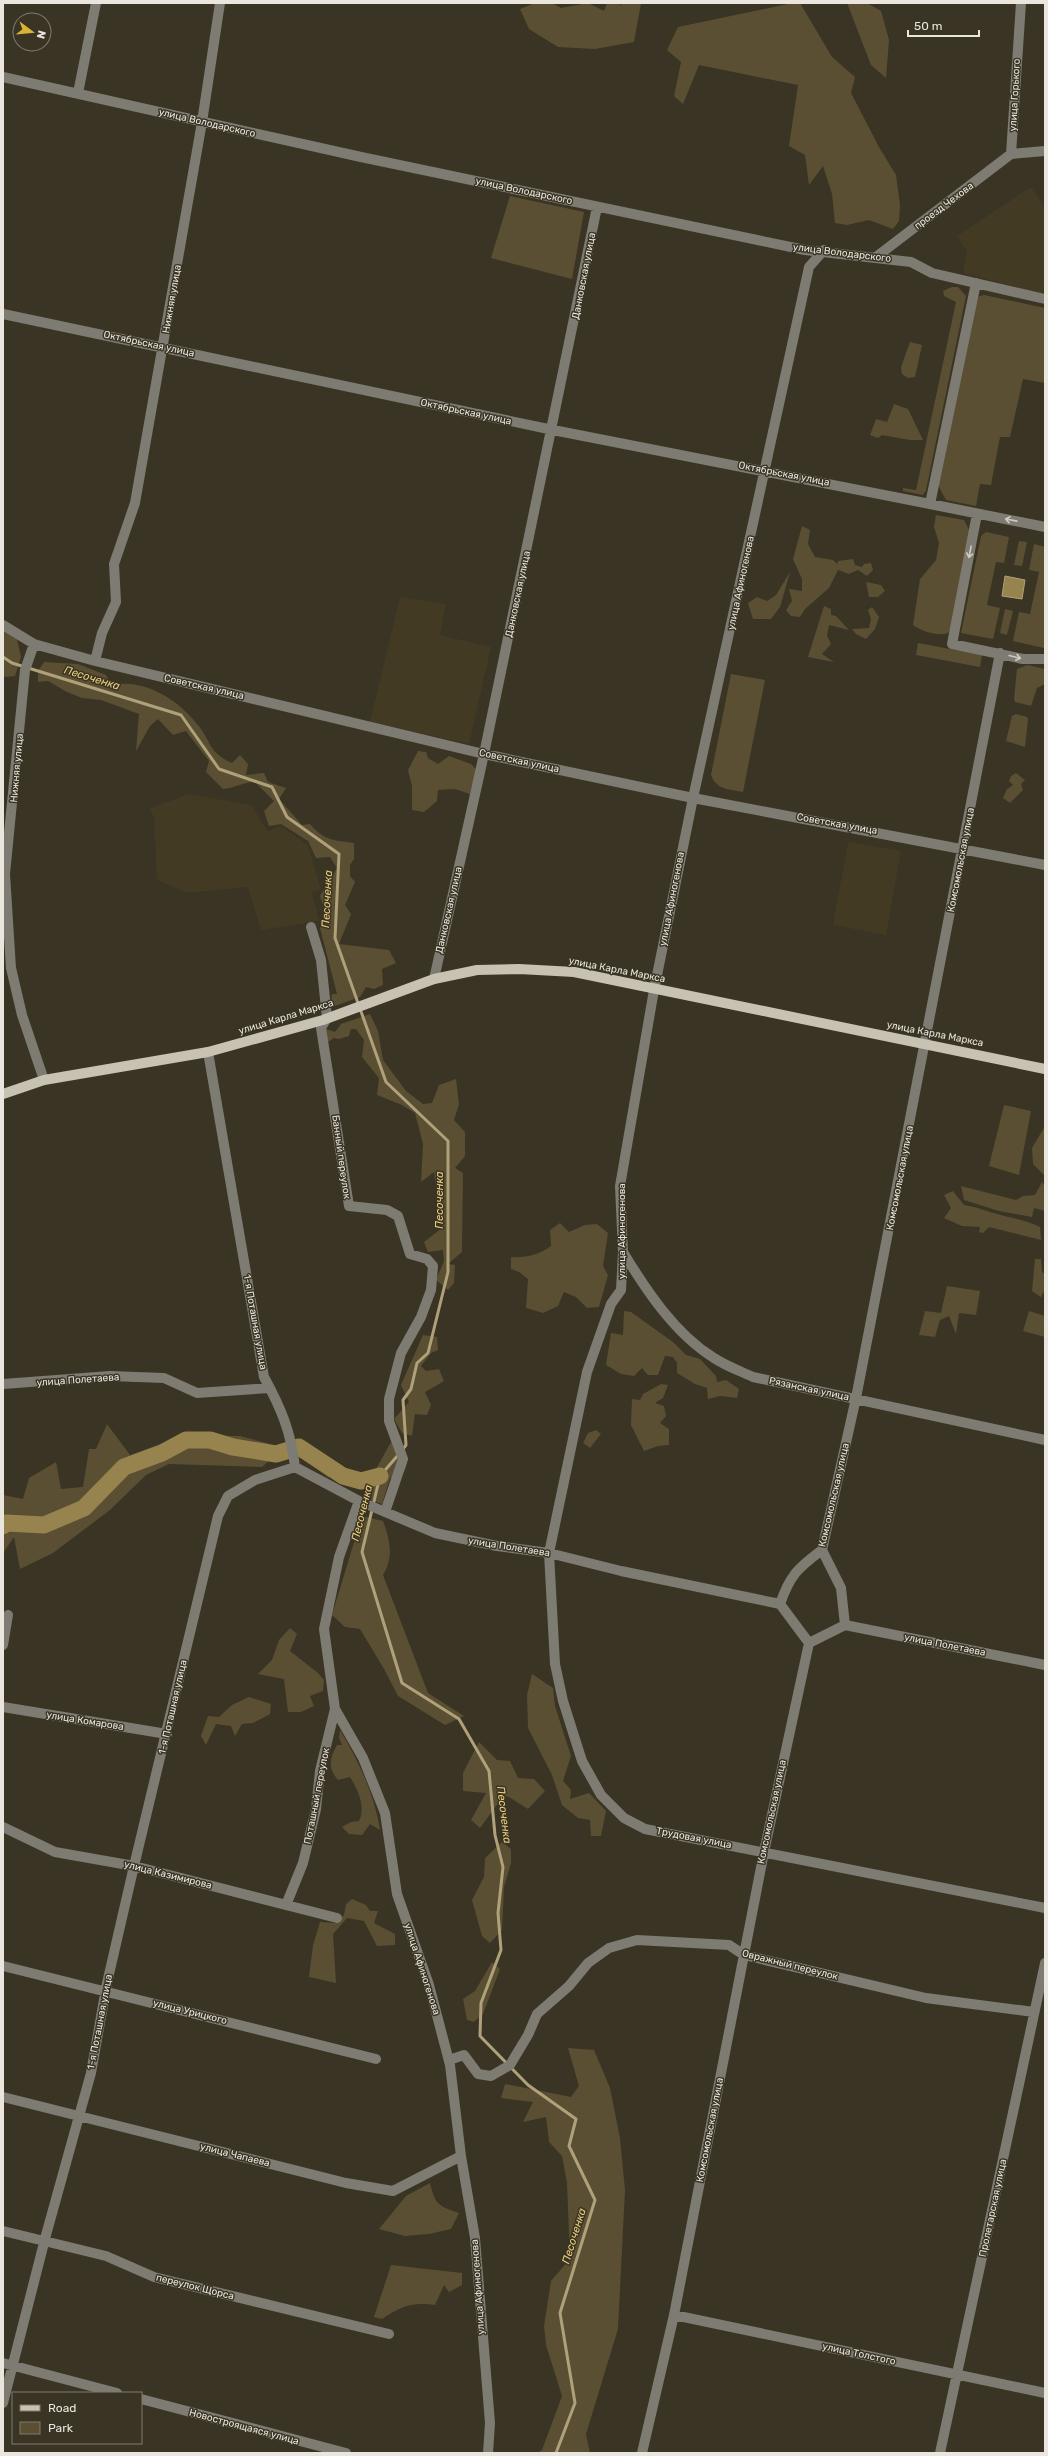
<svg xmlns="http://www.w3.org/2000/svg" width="1048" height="2456" font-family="Rubik,sans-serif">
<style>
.built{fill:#423a23}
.green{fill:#5a4f33}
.water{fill:#96834e;stroke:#afa179}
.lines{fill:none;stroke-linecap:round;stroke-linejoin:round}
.stream{stroke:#afa179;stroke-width:3}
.river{stroke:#96834e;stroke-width:17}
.minor{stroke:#7e7b73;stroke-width:10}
.major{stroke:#c7c2b1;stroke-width:10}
.oneway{stroke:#cfcbc2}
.labels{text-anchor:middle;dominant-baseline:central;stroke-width:3;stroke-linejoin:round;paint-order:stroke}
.street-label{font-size:10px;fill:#eae6dd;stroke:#3a3424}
.water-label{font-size:11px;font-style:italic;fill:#ebce7d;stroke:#3a3424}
</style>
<rect width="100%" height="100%" fill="#3a3424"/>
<!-- built -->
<path class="built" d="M1031,187L1045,208V295L963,273L967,252L957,236Z
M400,597L446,604L440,635L491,647L469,744L370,722Z
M189,794L251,805L268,831L281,826L308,845L321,890L312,892L319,921L261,930L248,887L188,893L157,880L154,818L150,808Z
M848,842L901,851L886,935L833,925Z"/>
<!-- green -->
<path class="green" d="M535,3H552L561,8L588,3L604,11L607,3H620V6L622,3H641L634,42L595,49L558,47L529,29L520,9Z
M793,3H800L832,57L855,77L851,93L879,147L896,175L900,205L899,221L893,229L869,220L847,225L835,223L832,194L823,166L809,185L805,155L789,146L798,85L699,65L683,104L674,96L681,62L667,50L678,27Z
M847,3H867L881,11L889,40L886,78L871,65Z
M510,196L584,212L572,279L491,258Z
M952,287H958L966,296L926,490L923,495L903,491V488L916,490L956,302L944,296L943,291Z
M984,295L1045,308V383L1023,379L1010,437H1000L991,485L980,484L976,506L946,500L939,487V482L977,297Z
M910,342L922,345L915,377L908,378L902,374L901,367Z
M894,404L908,409L923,440H910L882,435L878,438L870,435L876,419L887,422Z
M936,515L964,520L970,532L952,626L948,633C939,637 921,631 913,625L920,579L936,560L939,543L934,527Z
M802,526L810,530L808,544L815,557L833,560L837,564L838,561L853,559L855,565L862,567L864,564L871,563L873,570L867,576L858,570L849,574L838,570L829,588L805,609L800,617L791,616L786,610L792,601L789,589L802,591V579L793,559Z
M986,532L1009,537L1004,563L996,562L987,605L1000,608L993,639L961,633L981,536Z
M1019,541L1027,542L1022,566L1014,565Z
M1034,544L1045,547L1044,648L1013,641L1019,612L1030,614L1039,572L1029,570Z
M790,572L780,607L771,619H753L748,603L757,597L767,601L776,595Z
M866,582L881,585L885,591L878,597H869Z
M824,606L831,609V615L836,616L849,630L829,625L827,636L831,644L822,654L834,662L808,657Z
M872,607L879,617L875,629L866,639L856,634L852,629L869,628L871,619L868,610Z
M1005,609L1013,611L1007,635L1000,633Z
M3,630L17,639L21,657L15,676L3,677Z
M918,643L982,655L980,667L916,655Z
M44,662L78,664L106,675L111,685C144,678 178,699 198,725C212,743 208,752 232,763L240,755L248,764L246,775L264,773L268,782L286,788L279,799L302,825L310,824C324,841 334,840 354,843V859L350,865V876L355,882L345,905L351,914L339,944L389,950L396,963L382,969L383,985L374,989L366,987L360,997L335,1006L331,1002L332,994H337L320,928L326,914L320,896L337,868L330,857L316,858L308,841L281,824L269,826L264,811L274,801L255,782C243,782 235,788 223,789L206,772L209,761L186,731L173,735L158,719L150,726L136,751L139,714L101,700L82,698L67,692L48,681L38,682V671Z
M1027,665L1045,669V684L1037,688L1031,706L1015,702L1014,699L1017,669Z
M731,674L765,680L743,792C728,789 717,790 711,775Z
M1016,714L1027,717L1028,719L1025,747L1006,741L1012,716Z
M418,751L426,752L428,758L438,764L449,756L471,764L476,769L470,794L455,789L438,790L437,801L424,812L412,810V786L408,770Z
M1016,773L1025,780L1021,784L1023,790L1010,803L1003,798L1007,789L1013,785L1009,781L1011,776Z
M370,1014L378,1031L383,1060L406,1091L423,1104L432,1103L439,1085L456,1079L459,1104L454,1120L465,1132V1156L455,1168L463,1173L462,1252L448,1264L455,1265L454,1283L448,1290L436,1280L444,1261L443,1250L428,1252L424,1242L442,1228L434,1172L421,1182L423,1144L415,1113L402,1105L377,1095L379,1078L362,1057L364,1040L356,1029H351L349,1036L339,1039L334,1038L328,1042L317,1036V1032L326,1029L335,1032L341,1024Z
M1004,1105L1031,1111L1019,1175L989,1166Z
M1045,1126V1176L1033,1164L1032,1148Z
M1042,1182L1045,1186V1211L1034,1208L1032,1217L999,1211L964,1200L961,1186L1016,1200L1023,1196L1035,1195Z
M953,1191L964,1205C978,1207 988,1212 1001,1215C1015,1219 1027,1220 1040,1227L1041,1240L989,1227L983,1233L979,1232L980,1227L962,1226L944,1218L951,1208L944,1195Z
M560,1223L569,1232L585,1225L597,1224L608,1233L603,1266L608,1275L599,1307L587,1308L576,1297L564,1292L558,1306L543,1313L526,1308L528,1279L519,1272L511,1269V1257C526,1258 539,1255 551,1246L550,1230Z
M1035,1259H1041L1042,1272L1045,1274V1289L1041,1297L1032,1291Z
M947,1286L980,1291L976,1315L959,1313L956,1334L949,1316L940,1320L935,1337L919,1335L925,1311L941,1313Z
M624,1311L631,1312L673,1342L686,1355L700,1359L716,1376L717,1382L726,1380L739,1389L737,1398L720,1396L708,1399L707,1388L695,1384L677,1373V1363L673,1357L665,1356L658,1375H648L642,1368L634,1376L621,1374L606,1365L611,1333L623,1335Z
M1029,1311L1045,1316V1337L1023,1331Z
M423,1335L437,1337L438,1350L431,1353L421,1366L426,1371L439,1369L444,1381L425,1392L431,1405L427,1415L415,1414L412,1436L402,1433L394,1419L409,1402L401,1385Z
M661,1384L668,1385L663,1398L655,1403L664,1406L666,1416L660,1423L669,1429V1445L658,1446L644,1451L631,1425L632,1399L640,1400L643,1394Z
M107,1424L130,1455L185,1435L240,1436L270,1444V1460L262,1467L169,1464L146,1475L110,1510L53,1553L20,1569L14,1537L3,1553V1495L23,1499L29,1478L56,1462L61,1489L83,1487L89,1449H96Z
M596,1430L601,1434L590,1448L583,1443L588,1433Z
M300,1439L328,1460L329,1478L300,1457L297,1443Z
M391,1442L408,1458L405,1470L390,1478L382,1504L371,1500L373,1483L363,1486L336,1477L340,1467L360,1475L376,1469Z
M362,1516L383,1521C390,1540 394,1557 383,1575L428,1693L464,1716L445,1725L398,1696L384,1669L360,1629L345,1627L332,1615Z
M290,1628L297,1634L290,1651L318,1673L324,1680L323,1691L310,1696L314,1706L301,1712H288L284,1679L258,1674L272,1660L279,1640Z
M532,1674L553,1688L555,1706L571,1756L563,1781L571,1790L570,1799L589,1793L606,1811L601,1836H591L590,1820L578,1818L562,1805L552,1775L528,1728L527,1695Z
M249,1697L271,1704L270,1714L253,1723L242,1724L235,1736L231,1726L216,1724L206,1745L201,1736L208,1716L219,1717L232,1705Z
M340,1730C359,1762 374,1793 380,1830L370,1824L362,1835L349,1834L342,1827L351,1822L359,1821C366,1806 358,1790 350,1777L338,1780C328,1768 329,1759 337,1745H342L339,1738Z
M479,1742L497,1760L510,1761L518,1778L534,1779L545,1791L528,1809L507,1796L496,1806L480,1828L471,1820L486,1793L463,1791V1773Z
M502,1842L511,1849V1863L504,1887L502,1930L490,1943L482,1936L472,1900L484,1877L485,1858Z
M352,1899L366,1905L370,1911H378L374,1923L395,1934V1945L377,1946L364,1921L347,1918L333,1934L336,1983L309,1977L313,1945L320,1922L335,1923L344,1915L346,1904Z
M492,1962L500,1969L483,2014L474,2022L467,2020L463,1999L475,1991Z
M568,2048L594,2050L610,2088L620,2138L625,2190L618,2329L586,2434L590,2453H537L542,2450L562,2396L546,2345L544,2326L551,2281L570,2259L567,2183L562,2156L549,2142L546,2117L523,2122L533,2102L501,2098L505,2084L571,2097L579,2086Z
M430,2183C435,2204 438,2206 459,2213L451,2229L429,2234L405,2236L379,2229L406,2196Z
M391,2265L462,2273V2285L449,2292L444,2285L435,2305C411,2302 402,2306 382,2319L374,2317Z"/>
<!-- water -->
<path class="water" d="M1005,576L1025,580L1022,599L1002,596Z"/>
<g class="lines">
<!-- stream -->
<path class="stream" d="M3,657L12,663L181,715L219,769L272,787L287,817L339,854L335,938L386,1082L448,1141V1272L428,1353L417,1363L411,1389L403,1400L406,1445L403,1449
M399,1454L380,1476L362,1552L402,1683L459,1719L489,1771L495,1835L503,1867L498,1913L501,1950L481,2003L480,2036L528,2085L576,2119L569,2146L595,2200L560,2313L575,2403L556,2453"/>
<!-- river -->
<path class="river" d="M3,1526L6,1523L44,1525L84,1508L124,1467L162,1453L186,1440H210L233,1447L276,1454L299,1447L343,1476L361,1481L380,1476"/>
<!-- minor -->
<path class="minor" d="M3,77L361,157L805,250L911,262L932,273L1045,299
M78,93L96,3
M1011,154L1021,3
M824,250L809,267L693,798L654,990L620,1186L623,1252L621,1290L611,1304L587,1372L549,1553L555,1664L563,1701L582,1761L601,1795L624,1818L645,1829L1045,1908
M876,257L1011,154L1045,151
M976,283L930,504L1045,527
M3,314L553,430L930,504
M977,514L952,644L1023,659H1045
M3,625L34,644L95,661L484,754L693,798L1045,865
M34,644L25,670L5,874L11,968L22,1015L44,1080
M95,661L102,633L116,602L114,564L135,503L202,122L220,3
M311,927L321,960L327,1018L321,1028L349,1206L387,1210L398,1216L410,1254L427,1259L433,1266L431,1290L421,1317L401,1353L389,1399V1421L403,1459L385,1512
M434,979L484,754L597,207
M623,1252C646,1290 675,1334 714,1358C726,1366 740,1371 753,1377L1045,1440
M3,1384L110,1376L164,1378L197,1393L270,1388
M295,1467L359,1501L435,1533L497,1546L549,1553L621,1571L780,1604
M359,1501L339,1557L324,1629L335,1709L363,1758L385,1813L397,1894L429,1985L450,2065L461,2156L475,2238L490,2423L488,2453
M822,1550L841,1588L845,1625
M780,1604C790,1575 798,1568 822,1550L856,1398L1000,653
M845,1625L1045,1665
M809,1643L845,1625
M3,1645L8,1615
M3,1707L167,1734
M3,1827L55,1852L134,1866L337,1918
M286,1905L303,1863L316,1809L320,1771L335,1709
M3,1966L376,2059
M449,2060L464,2055L478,2074L491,2076L510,2065L528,2035L537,2014L569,1986L588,1963L609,1948L637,1940L729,1945L744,1955L926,1998L1034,2012
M3,2097L346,2183L393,2191L461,2156
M3,2231L106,2256L154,2277L389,2334
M674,2315L1045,2393
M3,2363L117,2393
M141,2399L346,2453
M3,2403L46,2235L91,2073L107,1983L134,1866L218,1516L228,1496L255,1480L295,1467C291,1432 281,1408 264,1377L208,1052
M642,2453L674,2315L764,1852L809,1643L780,1604
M940,2453L1045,1963"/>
<!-- major -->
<path class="major" d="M3,1094L44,1080L208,1052L323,1020L434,979L477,970L519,969L574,972L1045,1069"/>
</g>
<!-- one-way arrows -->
<defs><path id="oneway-shaft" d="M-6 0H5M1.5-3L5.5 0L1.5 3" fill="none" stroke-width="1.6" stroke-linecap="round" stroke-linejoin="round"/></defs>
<g class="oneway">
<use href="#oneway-shaft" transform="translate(1011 520) rotate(-169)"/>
<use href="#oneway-shaft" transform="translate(970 552) rotate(101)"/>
<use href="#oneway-shaft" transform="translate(1015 657) rotate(14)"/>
</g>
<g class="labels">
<!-- street labels -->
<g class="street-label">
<text transform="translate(1015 95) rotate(-87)">улица Горького</text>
<text transform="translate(207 123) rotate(13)">улица Володарского</text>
<text transform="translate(524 191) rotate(12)">улица Володарского</text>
<text transform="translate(944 206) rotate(-37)">проезд Чехова</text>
<text transform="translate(842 253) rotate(7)">улица Володарского</text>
<text transform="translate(584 276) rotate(-79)">Данковская улица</text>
<text transform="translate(172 299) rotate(-80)">Нижняя улица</text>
<text transform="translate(149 344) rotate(12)">Октябрьская улица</text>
<text transform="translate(466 412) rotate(12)">Октябрьская улица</text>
<text transform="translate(784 474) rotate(11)">Октябрьская улица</text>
<text transform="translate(741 583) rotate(-78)">улица Афиногенова</text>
<text transform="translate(518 594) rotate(-78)">Данковская улица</text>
<text transform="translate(204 687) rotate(13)">Советская улица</text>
<text transform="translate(519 761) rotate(12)">Советская улица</text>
<text transform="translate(17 768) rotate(-85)">Нижняя улица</text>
<text transform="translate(837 824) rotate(10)">Советская улица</text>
<text transform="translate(961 860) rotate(-79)">Комсомольская улица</text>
<text transform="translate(672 899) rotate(-79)">улица Афиногенова</text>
<text transform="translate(449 910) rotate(-77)">Данковская улица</text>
<text transform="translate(617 970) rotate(11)">улица Карла Маркса</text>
<text transform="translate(286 1017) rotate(-17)">улица Карла Маркса</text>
<text transform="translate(935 1034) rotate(11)">улица Карла Маркса</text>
<text transform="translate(341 1157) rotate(82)">Банный переулок</text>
<text transform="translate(900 1178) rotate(-79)">Комсомольская улица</text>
<text transform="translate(622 1231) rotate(-90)">улица Афиногенова</text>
<text transform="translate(255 1322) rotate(80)">1-я Поташная улица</text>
<text transform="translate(78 1380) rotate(-4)">улица Полетаева</text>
<text transform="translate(809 1389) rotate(12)">Рязанская улица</text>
<text transform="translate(834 1495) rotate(-77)">Комсомольская улица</text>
<text transform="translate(509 1547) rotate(9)">улица Полетаева</text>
<text transform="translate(945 1645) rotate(11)">улица Полетаева</text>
<text transform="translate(173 1707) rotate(-77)">1-я Поташная улица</text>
<text transform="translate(85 1721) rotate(9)">улица Комарова</text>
<text transform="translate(317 1796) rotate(-79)">Поташный переулок</text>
<text transform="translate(772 1812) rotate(-78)">Комсомольская улица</text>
<text transform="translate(694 1838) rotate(11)">Трудовая улица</text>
<text transform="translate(168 1875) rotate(14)">улица Казимирова</text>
<text transform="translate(790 1965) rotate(14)">Овражный переулок</text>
<text transform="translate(422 1969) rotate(72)">улица Афиногенова</text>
<text transform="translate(190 2012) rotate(14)">улица Урицкого</text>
<text transform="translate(100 2022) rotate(-79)">1-я Поташная улица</text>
<text transform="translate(710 2130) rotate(-79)">Комсомольская улица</text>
<text transform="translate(235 2155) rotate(14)">улица Чапаева</text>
<text transform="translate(993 2208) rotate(-78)">Пролетарская улица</text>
<text transform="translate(195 2287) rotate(14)">переулок Щорса</text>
<text transform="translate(478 2287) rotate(-94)">улица Афиногенова</text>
<text transform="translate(859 2354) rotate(12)">улица Толстого</text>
<text transform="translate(244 2427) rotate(15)">Новостроящаяся улица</text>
</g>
<!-- water labels -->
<g class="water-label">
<text transform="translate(92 678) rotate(17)">Песоченка</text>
<text transform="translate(327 899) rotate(-87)">Песоченка</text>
<text transform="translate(439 1200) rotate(-90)">Песоченка</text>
<text transform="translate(362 1513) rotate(-76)">Песоченка</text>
<text transform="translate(504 1815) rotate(83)">Песоченка</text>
<text transform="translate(574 2236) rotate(-73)">Песоченка</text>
</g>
</g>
<!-- border -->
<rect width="1048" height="2456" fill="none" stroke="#eae6dd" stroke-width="8"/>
<!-- legend -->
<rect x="12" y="2392" width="130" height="52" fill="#3a3424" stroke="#807b6e"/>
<rect x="20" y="2405" width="20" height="6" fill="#c7c2b1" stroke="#807b6e"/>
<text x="48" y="2412" font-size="12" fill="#eae6dd">Road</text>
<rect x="20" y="2422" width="20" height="12" fill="#5a4f33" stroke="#807b6e"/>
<text x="48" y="2432" font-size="12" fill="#eae6dd">Park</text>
<!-- north arrow -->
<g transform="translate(32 32) rotate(106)"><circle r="19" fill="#3a3424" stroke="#807b6e"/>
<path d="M0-3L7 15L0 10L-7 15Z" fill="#dab333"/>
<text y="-6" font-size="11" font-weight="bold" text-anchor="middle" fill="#eae6dd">N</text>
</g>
<!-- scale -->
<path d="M908 30v6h71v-6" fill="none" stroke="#eae6dd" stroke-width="2"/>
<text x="914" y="30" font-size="12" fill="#eae6dd" stroke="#3a3424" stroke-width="3" paint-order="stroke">50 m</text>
</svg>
